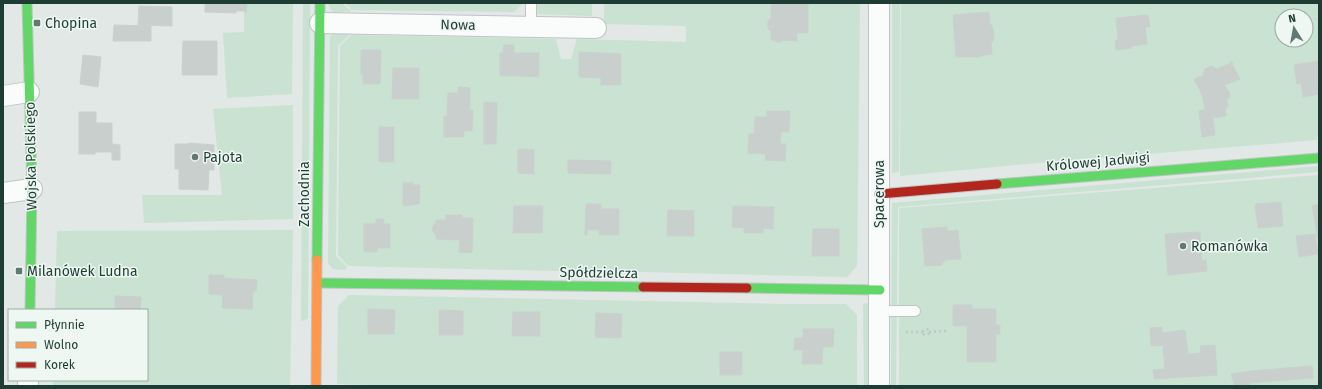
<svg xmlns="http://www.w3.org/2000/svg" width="1322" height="389" font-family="'Fira Sans',sans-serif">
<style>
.green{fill:#c9e2d1;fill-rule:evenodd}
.building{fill:#c8cfcc;stroke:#cad1ce}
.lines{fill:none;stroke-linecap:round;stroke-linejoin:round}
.lane-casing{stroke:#bec5c2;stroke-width:12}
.street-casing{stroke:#bec5c2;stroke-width:22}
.fast-casing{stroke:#bdc5c2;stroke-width:11}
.slow-casing{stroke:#bdc5c2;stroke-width:11}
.jam-casing{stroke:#bdc5c2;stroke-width:11}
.path{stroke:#bfc8c6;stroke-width:2.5;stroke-dasharray:2 3;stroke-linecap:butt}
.lane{stroke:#fafcfb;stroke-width:10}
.street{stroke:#fafcfb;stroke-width:20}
.fast{stroke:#63d668;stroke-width:9}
.slow{stroke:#ff974d;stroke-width:9}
.jam{stroke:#b3261e;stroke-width:9}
.poi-dot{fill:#627872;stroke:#eff7f3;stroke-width:1.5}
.labels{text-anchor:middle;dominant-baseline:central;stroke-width:3;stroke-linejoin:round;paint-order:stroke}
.poi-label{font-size:14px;fill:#1e3c34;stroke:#eff7f3;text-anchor:start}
.street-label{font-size:14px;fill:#1e3c34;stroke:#eff7f3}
</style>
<rect width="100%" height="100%" fill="#e1e8e5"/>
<!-- green -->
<path class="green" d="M244,3H293L292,94L227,98L223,33L244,32Z
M303,3H310L308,319L301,321Z
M328,3H342L351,11L335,13L331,10Z
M345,3H523L514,12L352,10Z
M537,3H592V16L537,14Z
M604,3H860L857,266L847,277L566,270L557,271L348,266L338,255L340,46L351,35L556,39L561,59H571L577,39L686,42V26L604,24Z
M892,3H900L899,172L892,173Z
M901,3H1319V136L1317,137V140L1026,164L900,176ZM1282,16H1306V40H1282Z
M334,33L350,34L338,46L336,256L347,267L345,270L333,269L328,263L330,37L332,34Z
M293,105V219L144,223L142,195H222L213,109Z
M1319,166V172L898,207L896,386H891L892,203Z
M1319,175V386H899V208Z
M293,230L290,386H53V380H147V310H55L57,231Z
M349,295L784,304H846L857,315V386H396L337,384L338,306Z
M868,303V386H864L863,304Z"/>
<!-- building -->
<path class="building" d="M205,3H247L246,13L245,11H236V13L205,12Z
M771,3H808V33H797V41L783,40L781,42H776L774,40H771V32L768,29V21L771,18Z
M139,6L172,7V26L138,25Z
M989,12L990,25H992L994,34L993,42H991L992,54L980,56V57H956L953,15Z
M1148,15L1150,27H1145L1147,44L1132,46V48L1116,50L1115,41L1118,40L1116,18Z
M114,25L151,26V41H113Z
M183,41H217V75H182Z
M504,45H514V53H521L520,76H500V53H503Z
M361,50H381L380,84H363V74H361Z
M579,52L621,54V85H601V78L579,77Z
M521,53H539V77L520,76Z
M83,55L101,57L98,87L80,84Z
M1319,61V94L1303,97L1301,83L1297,84L1294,65Z
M1230,62H1232L1233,63L1232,64L1240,79L1224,85L1229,92L1230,96L1227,100L1228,106L1225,110L1226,116L1213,118L1215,135L1202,137L1199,111L1205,110L1202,94L1194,79L1204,75L1203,74L1205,69L1211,66L1217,69L1231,63Z
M393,68H419V99H392Z
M458,87L470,88V110H473L472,131H464V137H444V116H447L448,93H458Z
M484,102L497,103L496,144H484Z
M767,111H790L789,132H781L780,144H786L785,161L765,160L766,154L748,153L749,134H754L755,117H767Z
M79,112H96V123H112V144L120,145V160H112V152H95V154H79Z
M379,127H394V162H379Z
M189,143L214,145V170H209L208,190L179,189V169H175V144H189Z
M518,149L534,150V174L518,173Z
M568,160L611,161V174L568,173Z
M403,183H413V185H420L419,204L403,206Z
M1281,202L1283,226L1258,228L1255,204Z
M586,204H601V209H619V235H599V230H587V235H585Z
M1319,204V239H1318L1312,206Z
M514,206H543L542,233H513Z
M733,206L774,207L773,229L763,228V233H744V228L732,227Z
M668,210L694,211V236H667Z
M446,215H462V218H473L472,253L459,252L460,240L436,239V235L432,231L433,226L436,222V220H446Z
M376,219H384L383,224H390V248H377V252H364V224H376Z
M947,227V231L958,230L961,259L945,260V262H942V265L925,266L922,229Z
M813,229H839V256H812Z
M1200,232L1202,261L1206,260L1207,271L1168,275L1165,234Z
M1315,234L1318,254L1299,257L1296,236Z
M209,275H224V278L257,280L256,291H253L252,309L222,308L223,295L209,294Z
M115,296L141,297L140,310H115Z
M953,305H972V309H996V325H1000V334H996V362H967V326H953Z
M368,309L395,310L394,334H368Z
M439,310L463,311V335H439Z
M513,312H540V336H512Z
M596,313L622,314L621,338L595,337Z
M1162,327V333L1185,330L1188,354L1201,353L1200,346L1215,345L1217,375L1154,379L1153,370L1165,369L1163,345L1151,346L1150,328Z
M803,329H834L833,347H823L822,364H802L803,350H794L795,338H803Z
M720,352H742V375H720Z
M1312,366L1313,378L1250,383V386H1235L1231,374L1251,371Z"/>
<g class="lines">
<!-- lane casing -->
<g class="lane-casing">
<path id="lane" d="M531,27V3
M880,311H915"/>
</g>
<!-- street casing -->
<g class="street-casing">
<path id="street" d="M879,3V386
M320,23L596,28
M3,96L29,92
M3,193L32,189
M28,386V380"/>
</g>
<!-- fast casing -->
<g class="fast-casing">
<path id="fast" d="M27,3L32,189L30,310
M997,184L1319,158
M317,260L320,3
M318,283L643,287
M747,288L880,290"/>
</g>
<!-- slow casing -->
<g class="slow-casing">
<path id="slow" d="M316,386L317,260"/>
</g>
<!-- jam casing -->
<g class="jam-casing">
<path id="jam" d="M879,194L997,184
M643,287L747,288"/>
</g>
<!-- path -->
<path class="path" d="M923 332a3 3 0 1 1 6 0a3 3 0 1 1-6 0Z
M906,332H923
M929,332L946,331"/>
<!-- lane -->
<use href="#lane" class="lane"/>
<!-- street -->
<use href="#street" class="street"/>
<!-- fast -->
<use href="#fast" class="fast"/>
<!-- slow -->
<use href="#slow" class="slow"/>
<!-- jam -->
<use href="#jam" class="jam"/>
</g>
<!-- markers -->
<g class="poi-dot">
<rect x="33" y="19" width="8" height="8" rx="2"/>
<circle cx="195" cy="157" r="4"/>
<circle cx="1183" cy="246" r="4"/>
<rect x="15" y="267" width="8" height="8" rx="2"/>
</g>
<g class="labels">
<!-- poi labels -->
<g class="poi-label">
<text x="45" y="23">Chopina</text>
<text x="203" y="157">Pajota</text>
<text x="1191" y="246">Romanówka</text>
<text x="27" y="271">Milanówek Ludna</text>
</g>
<!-- street labels -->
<g class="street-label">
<text transform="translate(458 25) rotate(1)">Nowa</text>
<text transform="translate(31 156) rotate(-91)">Wojska Polskiego</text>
<text transform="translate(1098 162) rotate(-5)">Królowej Jadwigi</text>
<text transform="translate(304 194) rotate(-90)">Zachodnia</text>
<text transform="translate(879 194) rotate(-90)">Spacerowa</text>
<text transform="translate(599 273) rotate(1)">Spółdzielcza</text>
</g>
</g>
<!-- border -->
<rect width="1322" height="389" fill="none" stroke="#1e3c34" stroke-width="8"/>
<!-- legend -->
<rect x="8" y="309" width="140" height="72" fill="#eff7f3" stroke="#9baca7"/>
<rect x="16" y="322" width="20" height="6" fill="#63d668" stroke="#9baca7"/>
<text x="44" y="329" font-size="12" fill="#1e3c34">Płynnie</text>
<rect x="16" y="342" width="20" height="6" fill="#ff974d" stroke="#9baca7"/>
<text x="44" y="349" font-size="12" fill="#1e3c34">Wolno</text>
<rect x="16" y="362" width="20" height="6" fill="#b3261e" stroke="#9baca7"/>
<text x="44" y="369" font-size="12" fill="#1e3c34">Korek</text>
<!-- north arrow -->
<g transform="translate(1294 28) rotate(349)"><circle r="19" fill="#eff7f3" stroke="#9baca7"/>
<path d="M0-3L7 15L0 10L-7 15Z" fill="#627872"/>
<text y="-6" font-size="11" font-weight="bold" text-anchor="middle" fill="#1e3c34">N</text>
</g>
</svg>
